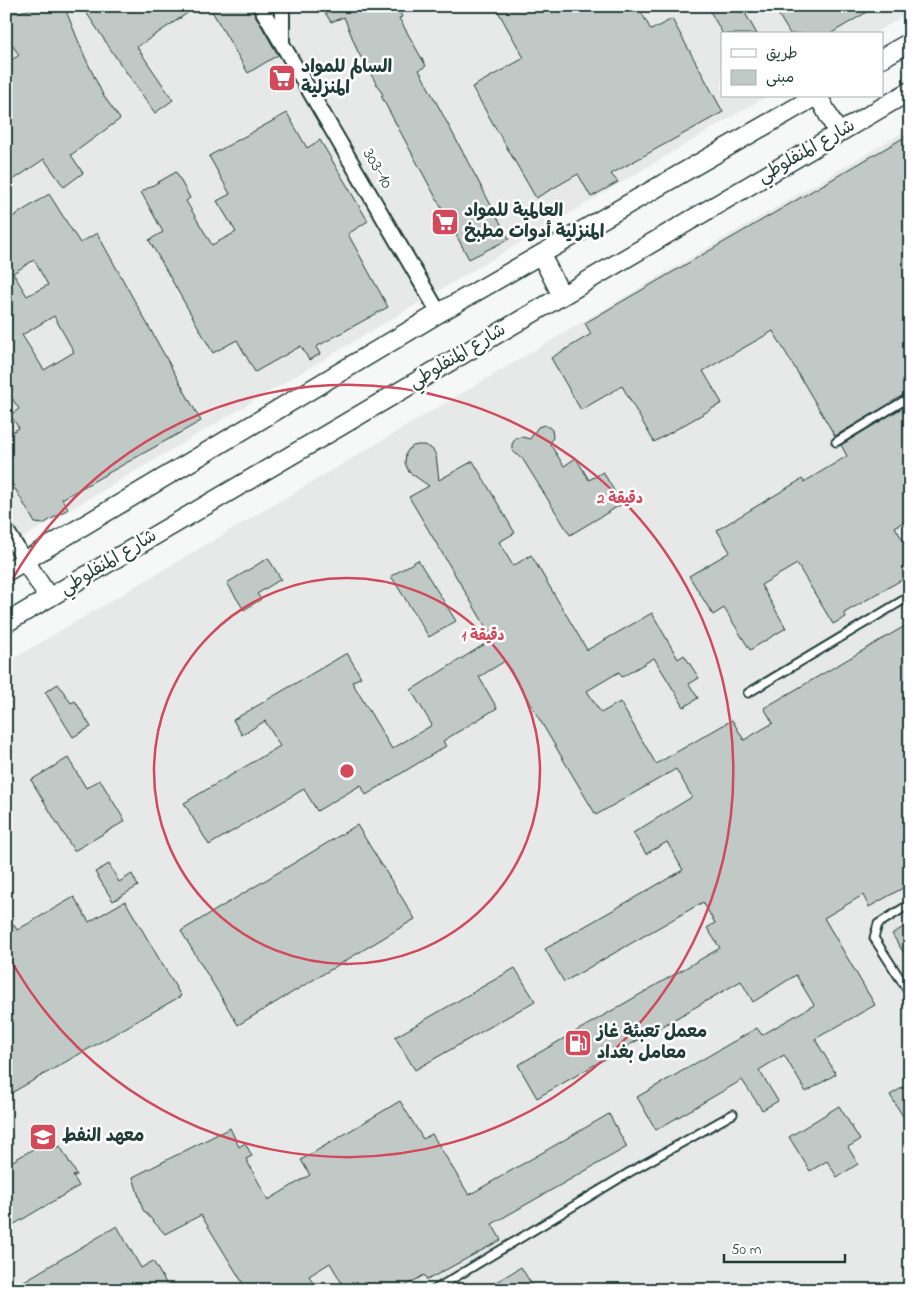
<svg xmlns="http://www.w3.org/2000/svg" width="916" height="1296" font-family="'Indie Flower','Playpen Sans Arabic',sans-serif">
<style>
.built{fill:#e6e9e8}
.building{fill:#c0c9c6;stroke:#1f3d34;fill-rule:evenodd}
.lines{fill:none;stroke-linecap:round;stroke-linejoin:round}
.service-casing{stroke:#1f3d34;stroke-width:11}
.minor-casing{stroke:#1f3d34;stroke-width:18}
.tertiary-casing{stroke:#1f3d34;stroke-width:21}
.service{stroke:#fff;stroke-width:7}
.minor{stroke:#fff;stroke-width:14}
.tertiary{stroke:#fff;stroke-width:18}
.ring{fill:none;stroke:#d1495b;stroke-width:2.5}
.labels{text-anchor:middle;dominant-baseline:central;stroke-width:5;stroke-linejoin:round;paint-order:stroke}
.poi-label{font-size:18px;font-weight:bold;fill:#1f3d34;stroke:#fff;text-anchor:start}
.street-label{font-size:18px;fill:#1f3d34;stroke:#fff}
.centre{fill:#d1495b;stroke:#fff;stroke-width:2.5}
.ring-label{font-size:15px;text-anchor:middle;font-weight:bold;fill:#d1495b;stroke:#fff;stroke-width:5;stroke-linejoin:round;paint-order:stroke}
</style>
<rect width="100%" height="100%" fill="#f6f7f7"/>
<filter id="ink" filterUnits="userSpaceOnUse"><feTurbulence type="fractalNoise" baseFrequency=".02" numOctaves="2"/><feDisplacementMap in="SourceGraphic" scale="10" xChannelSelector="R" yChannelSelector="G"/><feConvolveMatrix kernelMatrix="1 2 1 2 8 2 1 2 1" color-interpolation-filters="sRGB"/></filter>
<g filter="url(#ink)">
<!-- built -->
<path class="built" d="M6,6H910V12L873,34H722V96H767L6,548Z
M910,128V1290H6V663Z"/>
<!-- building -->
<path class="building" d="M45,6H64L84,55L103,95L120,119L71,155L83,173L64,187L44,159L6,185V64L19,55L6,36V15Z
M82,6H198L137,47L173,100L155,113L117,59Z
M209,6H250L278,55L248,73Z
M321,6H397L402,17L399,18L426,66L419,70L509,239L469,259L381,96L383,95L358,52L344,17L331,22Z
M495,6H638L651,30L672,19L723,112L611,174L618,182L591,197L578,174L536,198L472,87L524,58Z
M707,6H741L757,34H723Z
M786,6H877L830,34H790L777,12Z
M287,113L307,148L320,140L368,221L348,234L388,307L316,347L320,354L309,360L301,346L255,372L237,340L213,353L149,240L163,232L141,192L176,172L190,198L186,201L212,245L236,232L217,201L230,194L209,156Z
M910,134V392L835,436L773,331L703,371L722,403L654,442L622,386L581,410L551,358L591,334L585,323Z
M49,194L80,243L97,233L201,421L62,499L68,509L43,524L35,523L6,473V435L19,428L10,415L19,409L6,389V221ZM34,260L48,285L27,296L13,273ZM54,316L74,352L44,370L22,335Z
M910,403V518L895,527L910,552V575L844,613L846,617L833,624L797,564L761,585L786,628L750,650L724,608L713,615L689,576L730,552L717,530L802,479L804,482L847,456L841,445Z
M544,425L550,428L552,430L553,437L550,444L564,466L576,458L589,480L603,472L622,504L570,535L522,458L516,454L512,450V444L516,438L522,437L530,439L538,427Z
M418,445H424L429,447L433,450L436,455L439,480L473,461L515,533L499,542L513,566L531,555L587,650L652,613L678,659L684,655L699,678L689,684L698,698L684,707L654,658L622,677L619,672L587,691L601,713L620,702L656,764L732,720L744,740L773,723L764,708L910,623V884L869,907L863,895L824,918L875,1005L815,1039L836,1074L806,1092L784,1055L759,1070L778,1101L762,1110L742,1080L656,1130L637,1097L757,1028L762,1035L814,1005L796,975L753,1002L741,981L537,1098L518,1065L720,948L707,928L715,923L703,902L564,982L545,949L683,870L667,842L646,854L633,833L692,797L676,769L596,815L505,661L479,677L497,708L443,741L446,746L366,795L361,785L317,811L304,789L209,845L184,803L280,746L265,721L242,735L233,720L347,653L361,677L352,682L392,749L432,725L411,690L493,639L409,497L429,486L409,472L405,463L406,453L409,449L413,446Z
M268,558L281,579L257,594L261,599L244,610L227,583Z
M418,560L456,621L429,637L391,576Z
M58,684L71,703L75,701L91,727L73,737L45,692Z
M68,758L86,788L100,780L125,821L74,851L31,780Z
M357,825L415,919L238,1025L181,931Z
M109,864L119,882L132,874L138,886L113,901L95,872Z
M74,897L89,922L125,901L181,996L6,1096V913L17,930Z
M910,923V963L892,934Z
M515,968L535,1001L415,1070L395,1037Z
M910,1083V1128L890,1095Z
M400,1101L423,1139L432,1134L469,1195L609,1114L627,1147L492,1224L501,1240L427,1280L424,1275L399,1290H346L330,1263L309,1276L317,1290H247L201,1215L165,1234L143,1210L133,1177L230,1128L239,1147L245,1143L252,1156L246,1159L268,1200L310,1175L301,1160Z
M839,1106L860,1140L848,1147L858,1164L837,1177L827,1161L810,1171L789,1137Z
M50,1139L56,1148L60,1146L77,1175L73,1176L79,1186L6,1229V1165Z
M117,1226L141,1268L153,1261L170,1290H9Z
M521,1267L535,1290H482L508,1275Z"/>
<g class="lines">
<!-- service casing -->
<g class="service-casing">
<path id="service" d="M836,442L910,397
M748,693L910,596
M910,904L878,924L874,938L910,994
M434,1290L630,1172L733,1114"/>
</g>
<!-- minor casing -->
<g class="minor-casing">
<path id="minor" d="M260,6L439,313
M282,6V42
M6,530L25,561"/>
</g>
<!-- tertiary casing -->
<g class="tertiary-casing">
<path id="tertiary" d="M882,58L910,42
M818,96L838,133
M541,255L562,296
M25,561L49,598
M6,572L439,313L816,96
M6,623L910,91"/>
</g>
<!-- service -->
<use href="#service" class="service"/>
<!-- minor -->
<use href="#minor" class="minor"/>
<!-- tertiary -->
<use href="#tertiary" class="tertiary"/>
</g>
</g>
<!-- distance rings -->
<g class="ring">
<circle cx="347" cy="771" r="193"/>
<path d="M8 587A386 386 0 1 1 8 955"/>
</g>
<!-- icons -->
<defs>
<g id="supermarket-square" transform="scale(1.4375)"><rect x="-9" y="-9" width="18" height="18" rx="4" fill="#d1495b" stroke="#fff"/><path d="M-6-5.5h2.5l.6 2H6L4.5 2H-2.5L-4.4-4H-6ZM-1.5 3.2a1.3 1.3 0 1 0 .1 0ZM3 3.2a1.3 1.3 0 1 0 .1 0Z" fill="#fff"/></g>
<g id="fuel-square" transform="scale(1.4375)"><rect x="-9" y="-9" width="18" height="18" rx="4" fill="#d1495b" stroke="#fff"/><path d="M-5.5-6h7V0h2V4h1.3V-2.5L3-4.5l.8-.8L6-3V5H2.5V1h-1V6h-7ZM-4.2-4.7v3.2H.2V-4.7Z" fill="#fff"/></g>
<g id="university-square" transform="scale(1.4375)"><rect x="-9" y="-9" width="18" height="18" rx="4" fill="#d1495b" stroke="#fff"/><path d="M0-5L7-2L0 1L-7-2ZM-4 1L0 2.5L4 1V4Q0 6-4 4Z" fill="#fff"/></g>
</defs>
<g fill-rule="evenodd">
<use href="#supermarket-square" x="282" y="78"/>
<use href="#supermarket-square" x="445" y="222"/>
<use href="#fuel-square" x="578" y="1043"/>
<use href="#university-square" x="43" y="1137"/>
</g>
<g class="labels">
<!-- poi labels -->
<g class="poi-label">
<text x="301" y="68">السالم للمواد<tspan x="301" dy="21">المنزلية</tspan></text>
<text x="464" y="212">العالمية للمواد<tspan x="464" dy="21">المنزلية أدوات مطبخ</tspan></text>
<text x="597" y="1033">معمل تعبئة غاز<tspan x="597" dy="21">معامل بغداد</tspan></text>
<text x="62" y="1137">معهد النفط</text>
</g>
<!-- street labels -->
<g class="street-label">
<text transform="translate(807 152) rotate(-30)">شارع المنفلوطي</text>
<text transform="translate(377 169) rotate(60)">303-10</text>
<text transform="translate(458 357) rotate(-31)">شارع المنفلوطي</text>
<text transform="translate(109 563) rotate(-31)">شارع المنفلوطي</text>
</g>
</g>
<circle cx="347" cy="771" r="8" class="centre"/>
<g class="ring-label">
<text x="620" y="503">2 دقيقة</text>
<text x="483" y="640">1 دقيقة</text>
</g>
<!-- margin -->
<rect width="916" height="1296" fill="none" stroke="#fff" stroke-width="25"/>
<rect x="12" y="12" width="891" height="1271" fill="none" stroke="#1f3d34" stroke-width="2" filter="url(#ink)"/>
<!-- legend -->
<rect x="721" y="32" width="162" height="65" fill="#ffffff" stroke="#a5b1ae"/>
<rect x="731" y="49" width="25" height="8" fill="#ffffff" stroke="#a5b1ae"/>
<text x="766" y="58" font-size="15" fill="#1f3d34">طريق</text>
<rect x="731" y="70" width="25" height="15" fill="#c0c9c6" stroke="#a5b1ae"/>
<text x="766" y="82" font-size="15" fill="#1f3d34">مبنى</text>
<!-- scale -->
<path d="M724 1254v8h121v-8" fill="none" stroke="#1f3d34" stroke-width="2.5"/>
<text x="731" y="1254" font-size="15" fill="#1f3d34" stroke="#ffffff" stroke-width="4" paint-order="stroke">50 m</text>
</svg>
